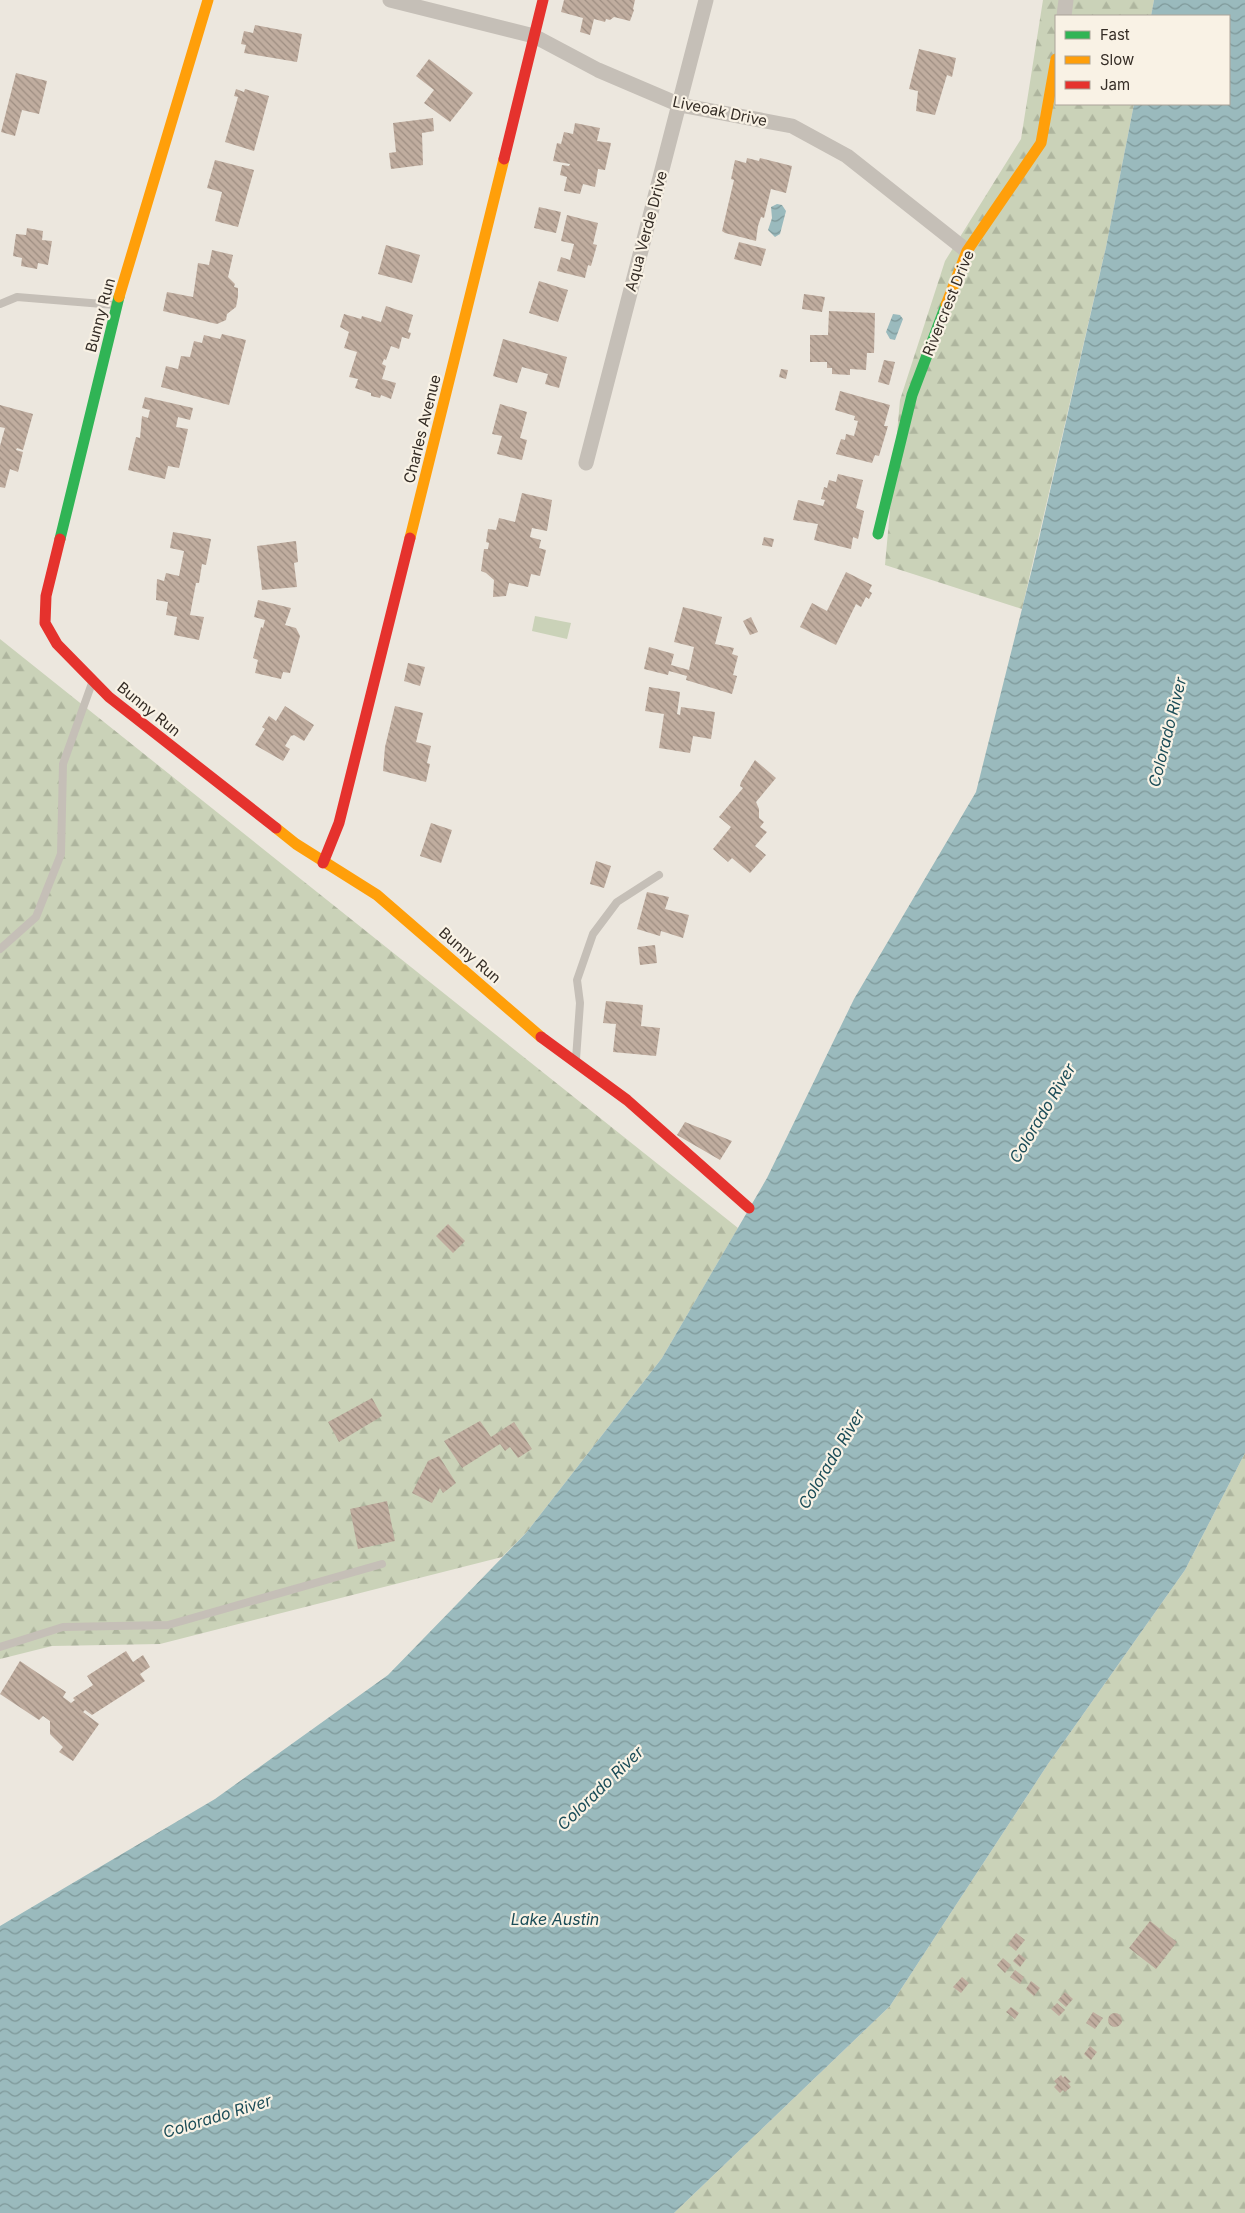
<svg xmlns="http://www.w3.org/2000/svg" width="1245" height="2213" font-family="Inter,sans-serif">
<style>
.forest{fill:url(#forest-firs)}
.garden{fill:#cad2b8}
.water{fill:url(#water-waves)}
.building{fill:url(#building-back-hatch)}
.lines{fill:none;stroke-linecap:round;stroke-linejoin:round}
.lane{stroke:#c5bfb7;stroke-width:8}
.street{stroke:#c5bfb7;stroke-width:15}
.fast{stroke:#30b455;stroke-width:11}
.slow{stroke:#ff9f0a;stroke-width:11}
.jam{stroke:#e5322d;stroke-width:11}
.labels{text-anchor:middle;dominant-baseline:central;stroke-width:4.5;stroke-linejoin:round;paint-order:stroke}
.street-label{font-size:15px;fill:#352d26;stroke:#f9f2e5}
.water-label{font-size:16px;font-style:italic;fill:#1b4c57;stroke:#f9f2e5}
</style>
<defs>
<pattern id="forest-firs" width="22" height="20" patternUnits="userSpaceOnUse" patternTransform="scale(1.25)"><rect width="22" height="20" fill="#cad2b8"/><path d="M5 1l3.5 6h-7zM16 11l3.5 6h-7z" fill="#aeb59e"/></pattern>
<pattern id="water-waves" width="16" height="10" patternUnits="userSpaceOnUse" patternTransform="scale(1.25)"><rect width="16" height="10" fill="#9ababd"/><path d="M0 5q4-4 8 0t8 0" fill="none" stroke="#7e9899"/></pattern>
<pattern id="building-back-hatch" width="6" height="6" patternUnits="userSpaceOnUse" patternTransform="scale(1.25)"><rect width="6" height="6" fill="#c0ad9f"/><path d="M-1 5l2 2M0 0l6 6M5-1l2 2" fill="none" stroke="#9d8d81"/></pattern>
</defs>
<rect width="100%" height="100%" fill="#ece7de"/>
<!-- forest -->
<path class="forest" d="M1043,0H1154L1151,16H1056V104H1134L1106,247L1022,609L885,565L900,400L945,261L1021,139Z
M0,639L738,1228L662,1358L526,1533L502,1557L160,1644L52,1646L0,1659Z
M1245,1453V2213H674L890,2006L1048,1764L1185,1570Z"/>
<!-- garden -->
<path class="garden" d="M535,616L571,623L567,639L532,631Z"/>
<!-- water -->
<path class="water" d="M1154,0H1245V1453L1185,1570L1048,1764L890,2006L674,2213H0V1926L215,1799L388,1675L526,1533L662,1358L767,1178L854,999L976,792L1033,565L1106,247L1134,104H1229V16H1151Z
M777,204L782,205L786,211L780,234L775,237L768,230L772,218L771,207Z
M893,314L900,315L903,319L895,340L890,339L886,332Z"/>
<!-- building -->
<path class="building" d="M564,0H635L633,9L634,10L630,21L614,17L610,20L606,19L605,22L594,19L590,35L580,32L583,18L561,12Z
M255,25L302,34L297,62L244,53L246,45L241,44L244,31L253,33Z
M919,49L956,58L952,77L947,75L935,115L916,111L918,91L909,89Z
M429,59L473,93L450,122L424,103L434,90L416,76Z
M16,73L47,81L39,114L22,110L15,136L1,132Z
M236,89L244,92L245,89L269,96L254,151L225,142L238,97L234,96Z
M433,118L434,131L422,133L423,165L391,169L389,153L396,152L393,123Z
M575,123L600,128L597,141L611,143L605,170L598,169L595,187L583,184L580,194L564,191L567,177L560,175L562,165L569,166L570,164L553,161L557,143L561,144L564,132L573,134Z
M747,158L759,161L760,158L792,166L786,193L771,189L764,218L761,217L758,226L756,241L725,233L722,231L734,180L731,179L735,160L746,163Z
M215,160L254,170L238,227L215,221L222,192L207,188Z
M539,207L561,212L556,233L534,228Z
M567,215L598,223L593,244L597,245L591,266L588,265L585,278L557,271L561,257L570,260L574,244L561,241Z
M27,228L43,231L42,240L52,241L48,265L38,263L37,269L21,266L22,258L13,256L16,234L26,235Z
M739,242L766,249L761,266L734,259Z
M386,245L420,255L412,283L378,274Z
M212,250L233,255L228,277L235,284L234,287L238,288V296L236,307L227,314L226,320L217,324L163,311L167,292L193,297L198,263L209,265Z
M539,281L568,290L558,322L529,313Z
M804,294L825,297L822,312L802,309Z
M386,306L413,315L408,332L411,333L409,339L402,337L399,349L391,346L386,360L384,359L382,364L386,366L382,379L396,383L391,399L381,395L380,398L371,396V393L355,388L358,379L349,377L357,352L344,348L349,332L340,327L344,314L361,319L362,316L381,322Z
M829,311L875,313L874,353H867L866,370L850,369V375L832,374V368H827V362H810V335H828Z
M222,334L246,340L229,405L161,387L166,366L178,369L181,356L190,357L194,341L202,343L204,335L220,339Z
M503,339L567,357L559,388L545,384L548,374L522,367L517,383L493,376Z
M884,360L895,362L889,385L878,382Z
M781,369L788,370L786,379L779,377Z
M840,391L890,405L884,426H888L879,456L875,455L872,463L836,454L841,439L845,440L846,434L854,436L858,421L854,420L855,416L835,410Z
M145,397L193,408L190,420L178,417L176,427L188,429L179,468L168,466L165,479L128,470L136,437L140,438L142,416L148,418L150,410L142,408Z
M500,404L527,412L520,438L527,440L522,460L497,454L502,436L492,434Z
M0,405L33,414L23,450L17,448L16,450L23,452L18,472L10,469L5,488L0,487V446L5,428L0,427Z
M838,474L863,480L856,508L864,511L858,539L853,537L851,549L814,540L818,524L793,520L798,500L823,506L825,500L821,499L824,487L827,488L829,480L836,482Z
M522,493L552,500L547,531L532,528L530,537L541,540L539,548L546,550L540,576L531,574L528,587L509,583L506,596L493,597L494,580L486,573L481,571L484,549H488L489,543L486,542L488,529L496,530L499,518L515,522Z
M173,532L211,539L206,565L202,564L199,583H196L190,615L204,617L199,640L174,635L177,617L166,615L168,602L156,600L157,579L164,581L166,573L179,576L184,551L170,548Z
M764,537L774,539L772,547L762,545Z
M296,541L298,562L294,563L297,587L262,590L257,546Z
M846,572L872,585L869,591L872,593L869,599L866,597L861,607L856,604L836,645L800,627L812,603L827,611Z
M258,600L291,608L285,625L296,628L300,636L290,673L283,672L281,679L255,673L258,660L253,658L261,627L263,628L265,620L254,617Z
M683,607L722,617L715,644L734,648L732,654L738,656L733,675L737,676L732,694L686,680L687,676L669,671L668,675L644,669L649,647L674,654L671,665L689,670L694,647L674,642Z
M751,617L758,632L750,635L743,621Z
M408,663L425,667L420,686L404,681Z
M649,687L680,692L677,714L680,715L681,707L715,712L711,739L693,736L690,753L659,748L664,714L645,711Z
M285,706L314,725L304,741L294,735L291,736L285,746L290,749L283,761L255,745L265,729L262,727L269,716L276,721Z
M395,706L423,713L416,742L431,746L427,763L430,764L426,782L383,771L385,747Z
M755,760L776,778L756,802L759,809V818L764,822L760,827L767,832L755,846L766,855L750,873L732,858L728,862L713,849L731,827L719,817L743,788L740,786L741,782Z
M431,823L452,830L441,863L420,856Z
M596,861L611,866L604,888L590,884Z
M647,892L669,897L665,909L689,915L683,938L661,931L660,936L637,929Z
M655,945L657,963L640,965L638,947Z
M606,1001L643,1005L641,1026L660,1028L656,1056L613,1052L616,1024L603,1023Z
M685,1122L732,1141L720,1160L677,1135Z
M448,1224L465,1241L453,1253L436,1236Z
M372,1398L382,1416L339,1442L328,1422Z
M480,1421L491,1437L514,1422L532,1449L518,1458L510,1447L505,1451L500,1444L462,1468L444,1441Z
M439,1456L456,1483L443,1493L440,1488L432,1503L412,1493L428,1461Z
M387,1501L395,1541L358,1549L350,1509Z
M126,1651L133,1662L143,1655L150,1667L140,1674L145,1681L92,1715L85,1710L83,1712L99,1724L73,1761L59,1752L63,1747L50,1734V1721L43,1716L39,1720L0,1694L20,1661L66,1692L63,1697L71,1703L75,1700L73,1698L93,1685L87,1676Z
M1150,1921L1177,1942L1156,1969L1129,1948Z
M1016,1933L1025,1940L1016,1951L1008,1944Z
M1019,1954L1026,1959L1020,1967L1013,1961Z
M1003,1958L1011,1965L1005,1973L997,1965Z
M1015,1970L1024,1977L1020,1984L1010,1977Z
M962,1977L969,1983L961,1993L953,1987Z
M1031,1981L1040,1988L1034,1996L1026,1989Z
M1065,1992L1073,1999L1066,2007L1058,2000Z
M1057,2003L1065,2010L1059,2016L1051,2009Z
M1011,2007L1019,2013L1015,2019L1006,2012Z
M1093,2012L1103,2018L1095,2029L1086,2023Z
M1108 2020a7 7 0 1 1 14 0a7 7 0 1 1-14 0Z
M1090,2046L1097,2052L1091,2060L1084,2054Z
M1061,2075L1063,2078L1065,2076L1071,2082L1068,2083L1071,2087L1065,2092L1063,2090L1060,2093L1054,2087L1057,2084L1054,2081Z"/>
<g class="lines">
<!-- lane -->
<path class="lane" d="M0,304L17,297L115,305
M0,949L36,917L61,854L63,764L92,683
M576,1059L580,1003L577,980L593,934L617,902L659,875
M0,1647L63,1627L168,1625L382,1564"/>
<!-- street -->
<path class="street" d="M390,0L534,36L598,70L680,105L792,126L847,156L967,251
M1064,16L1066,0
M586,463L706,0"/>
<!-- fast -->
<path class="fast" d="M878,534L912,395L946,305
M60,539L119,297"/>
<!-- slow -->
<path class="slow" d="M119,297L208,0
M946,305L967,251L1041,143L1056,59
M410,538L504,159
M276,828L296,844L377,895L541,1037"/>
<!-- jam -->
<path class="jam" d="M504,159L543,0
M60,539L46,596L45,623L57,644L109,697L276,828
M323,863L339,823L410,538
M541,1037L627,1100L749,1208"/>
</g>
<g class="labels">
<!-- street labels -->
<g class="street-label">
<text transform="translate(720 111) rotate(12)">Liveoak Drive</text>
<text transform="translate(646 231) rotate(-75)">Aqua Verde Drive</text>
<text transform="translate(948 303) rotate(-68)">Rivercrest Drive</text>
<text transform="translate(100 315) rotate(-75)">Bunny Run</text>
<text transform="translate(422 429) rotate(-76)">Charles Avenue</text>
<text transform="translate(149 709) rotate(39)">Bunny Run</text>
<text transform="translate(470 955) rotate(41)">Bunny Run</text>
</g>
<!-- water labels -->
<g class="water-label">
<text transform="translate(1167 732) rotate(-76)">Colorado River</text>
<text transform="translate(1042 1113) rotate(-59)">Colorado River</text>
<text transform="translate(831 1459) rotate(-59)">Colorado River</text>
<text transform="translate(600 1788) rotate(-44)">Colorado River</text>
<text x="555" y="1919">Lake Austin</text>
<text transform="translate(217 2116) rotate(-17)">Colorado River</text>
</g>
</g>
<!-- legend -->
<rect x="1055" y="15" width="175" height="90" fill="#f9f2e5" stroke="#aba399"/>
<rect x="1065" y="31" width="25" height="8" fill="#30b455" stroke="#aba399"/>
<text x="1100" y="40" font-size="15" fill="#352d26">Fast</text>
<rect x="1065" y="56" width="25" height="8" fill="#ff9f0a" stroke="#aba399"/>
<text x="1100" y="65" font-size="15" fill="#352d26">Slow</text>
<rect x="1065" y="81" width="25" height="8" fill="#e5322d" stroke="#aba399"/>
<text x="1100" y="90" font-size="15" fill="#352d26">Jam</text>
</svg>
